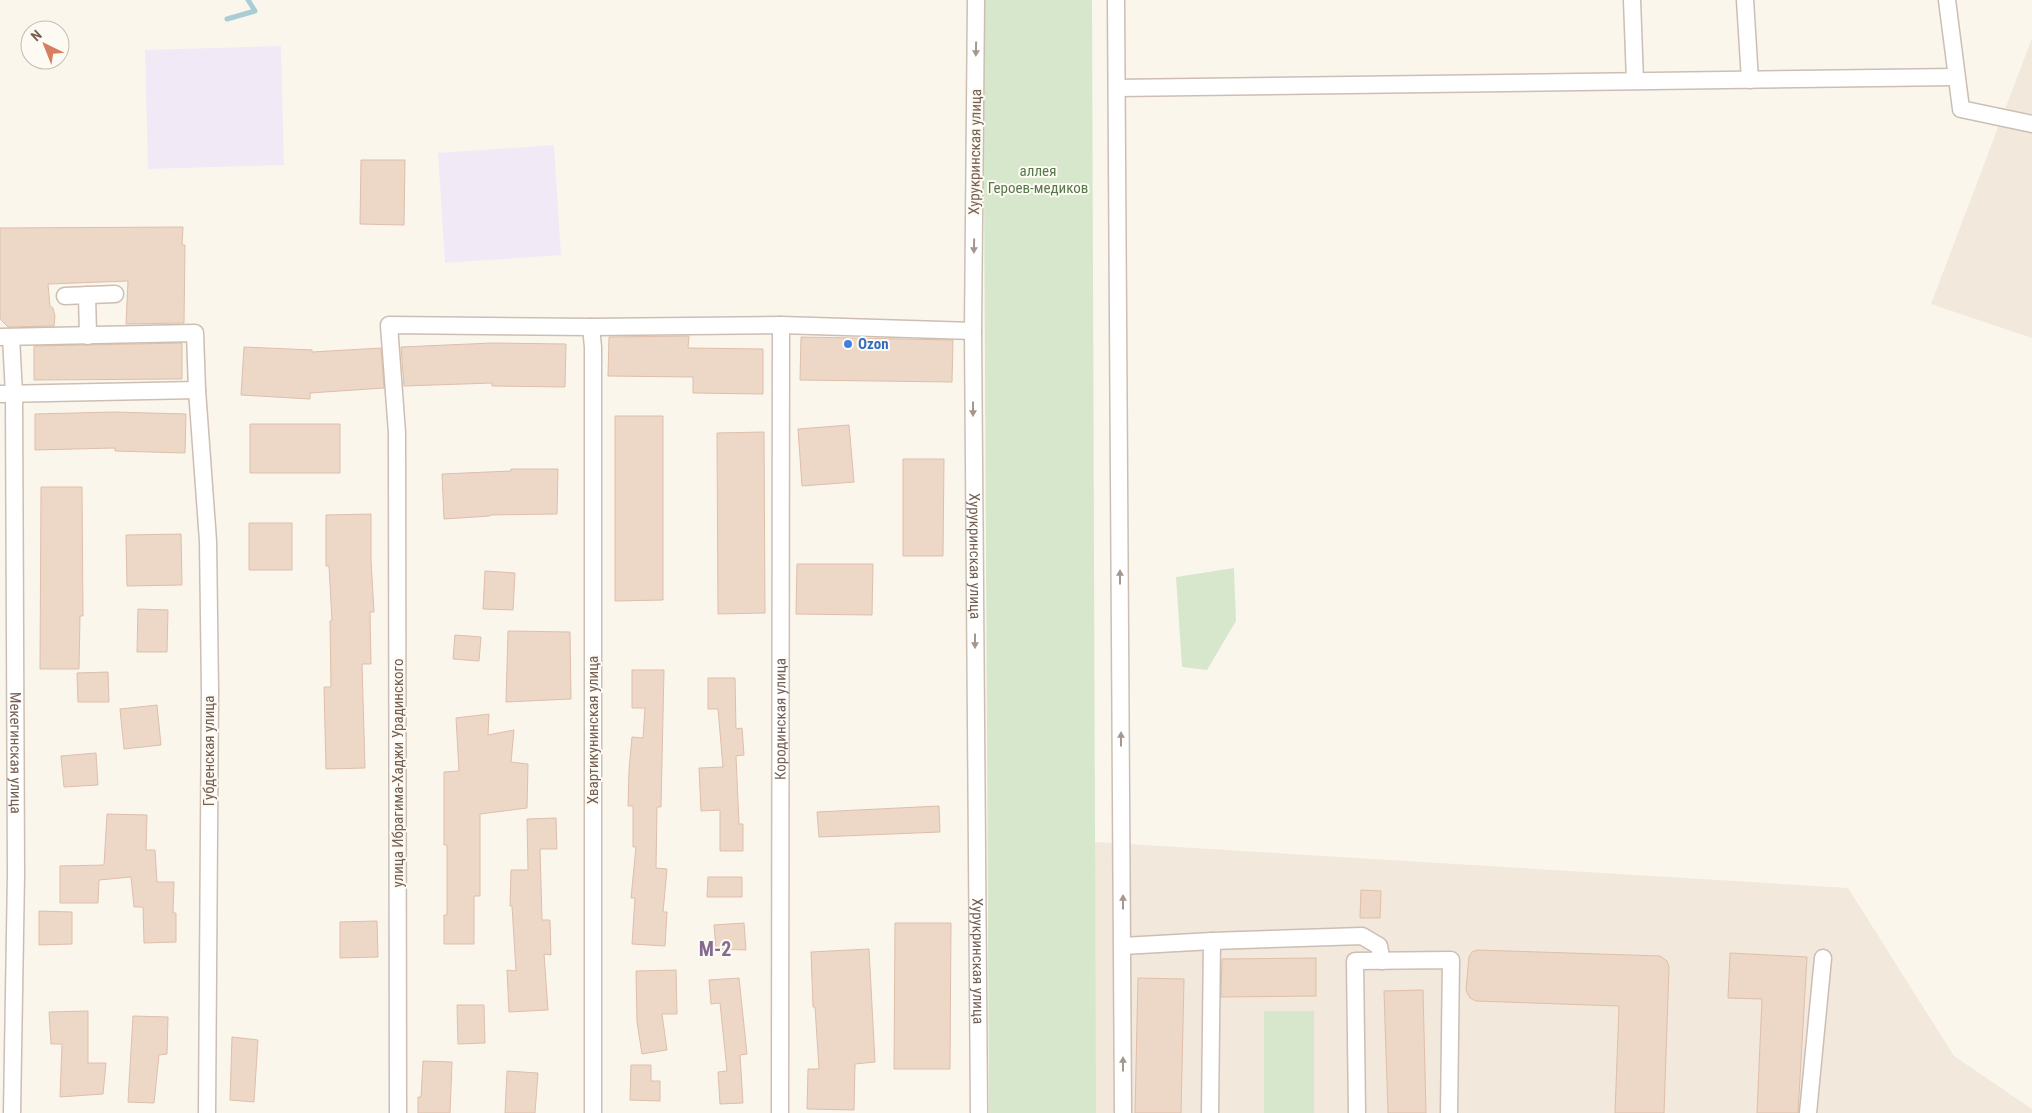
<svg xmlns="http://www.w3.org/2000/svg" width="2032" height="1113" font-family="'Roboto Condensed',sans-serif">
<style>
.residential{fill:#f2e8db}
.education{fill:#f2e9f7}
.green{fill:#d6e7cc}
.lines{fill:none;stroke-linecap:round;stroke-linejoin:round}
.stream{stroke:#aaccd3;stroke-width:5}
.building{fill:#edd7c7;stroke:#debfa9}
.minor-casing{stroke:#ccbeb3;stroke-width:19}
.minor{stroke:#fff;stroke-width:16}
.oneway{fill:#a5978e}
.shop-dot{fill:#3f7fe0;stroke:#fdfaf3;stroke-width:2}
.labels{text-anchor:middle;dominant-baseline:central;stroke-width:4;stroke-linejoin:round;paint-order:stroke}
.street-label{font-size:15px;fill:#745f51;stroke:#fdfaf3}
.park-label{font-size:15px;fill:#56784b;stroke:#fdfaf3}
.shop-label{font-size:15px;font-weight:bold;fill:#366cbe;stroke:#fdfaf3;text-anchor:start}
.district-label{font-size:20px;font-weight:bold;fill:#846a8f;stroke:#fdfaf3}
</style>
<rect width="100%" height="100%" fill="#fbf6ec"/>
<!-- residential -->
<path class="residential" d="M2032,38V338L1931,304Z
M1095,842L1848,888L1954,1056L2032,1109V1113H1094Z"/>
<!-- education -->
<path class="education" d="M281,46L284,165L148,169L145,50Z
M554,145L561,255L445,263L438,153Z"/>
<!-- green -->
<path class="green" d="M983,0H1092L1096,1113H989Z
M1234,568L1236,621L1207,670L1182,667L1176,577Z
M1264,1011H1314V1113H1264Z"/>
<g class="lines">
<!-- stream -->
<path class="stream" d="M227,19L255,11L248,0"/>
</g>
<!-- building -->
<path class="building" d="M361,160H405L404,225L360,224Z
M183,227L182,245H185L184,323L126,324L128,281L48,284L50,306L53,308L55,316L54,326L8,327L0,319V228Z
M689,336L688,348L763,349V394L693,393V377L608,376L609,337Z
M801,337L953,340L952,382L800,380Z
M182,343V379L34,380V346Z
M492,343L566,344L565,387L492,386V383L404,386L401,347Z
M244,347L312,350V352L381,348L384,388L310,393V399L241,395Z
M114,412L186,414L185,453L115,451V448L35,450V414Z
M615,416H663V600L615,601Z
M250,424H340V473H250Z
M849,425L854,482L802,486L798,429Z
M764,432L765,613L718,614L717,433Z
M903,459H944L943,556H903Z
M511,469H558L557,514L490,515V516L444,519L442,474L511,471Z
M41,487H82L83,616H80L79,669H40Z
M371,514V560L374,612H370L371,664H362L365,768L326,769L324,687H331L330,621H332L329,566H326V515Z
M249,523H292V570H249Z
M181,534L182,585L127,586L126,535Z
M797,564H873L872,615L796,614Z
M485,571L515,573L513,610L483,609Z
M138,609L168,610L167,652H137Z
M508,631L570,632L571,699L506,702Z
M455,635L481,637L479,661L453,659Z
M632,670H664L661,807H657L656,868L667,869L663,912H667L665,946L632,944L635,898H631L636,847H633V806H628L629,770L632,737L643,738L645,708H632Z
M108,672L109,702H78L77,673Z
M708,678H735L736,729L742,728L744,755L736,756L739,824H743V851H720V810L701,811L699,768L723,767L718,709H708Z
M157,705L161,745L124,749L120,709Z
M489,714L488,735L514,730L511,762L528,764L527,808L480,814V896H474V944H444V915H447V845H444V772L459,771L456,718Z
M96,753L98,785L64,787L61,756Z
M939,806L940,832L819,837L817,812Z
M107,814L147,815L146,850H155L157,882H174L173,913H176V942L144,943L143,907H134L131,877L99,880L98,903H60V866L104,865Z
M556,818L557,849H540L542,920H550L551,955L544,954L548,1010L509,1012L507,970L516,971L512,906H510L511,870H528L527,819Z
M708,877H742V897H707Z
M1361,890L1381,891L1380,918H1360Z
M39,911L72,912V944L39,945Z
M377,921L378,957L340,958V922Z
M744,923L746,950L716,949L714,925Z
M895,923H951L950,1069H894Z
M869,949L875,1062L855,1064L854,1110L807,1109L808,1069H819L815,1007H813L811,952Z
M1477,950L1660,956L1667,961L1669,967L1664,1113H1615L1619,1006L1476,1001L1470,998L1466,990L1469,957L1472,952Z
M1730,953L1807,957L1798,1113H1757L1762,999L1728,998Z
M1316,958V996L1221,997L1222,959Z
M676,970L677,1014H662L667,1050L642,1054L637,1022L636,971Z
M739,978L747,1054L740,1055L743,1103L720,1104L718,1072L727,1071L720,1003L711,1004L709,980Z
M1138,978L1184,979L1181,1113H1135Z
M1423,990L1426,1113H1388L1384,991Z
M457,1005H484L485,1043L458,1044Z
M88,1011V1063H106L103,1094L60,1097L62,1044H51L49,1012Z
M133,1016L168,1017L167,1054L159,1055L154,1103L128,1102Z
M232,1037L258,1040L254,1102L230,1100Z
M423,1061L452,1062L450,1113H418V1097H421Z
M631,1065H651V1081H660V1101L630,1100Z
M507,1071L538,1073L535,1113H505Z"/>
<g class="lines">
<!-- minor casing -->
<g class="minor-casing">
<g id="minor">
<path id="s1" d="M976,0L973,331L979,1113"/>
<path d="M1116,0L1123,1113"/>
<path d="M1632,0L1635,81"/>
<path d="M1745,0L1750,80"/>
<path d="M1947,0L1961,109L2032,124"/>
<path d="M1117,88L1956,77"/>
<path d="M87,295L88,336"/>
<path d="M65,296L115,294"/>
<path d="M591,327L593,347V1113"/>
<path d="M0,337L195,333L197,390L208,541L210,692L207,1113"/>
<path id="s2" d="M11,337L14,394L16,874L12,1113"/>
<path d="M0,394L197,390"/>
<path d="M1123,946L1212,941L1362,936L1379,946L1382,961"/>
<path d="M398,1113L397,433L389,325L591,327L781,325L973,331"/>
<path id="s3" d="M780,1113L781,325"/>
<path d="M1210,1113L1212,941"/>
<path d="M1357,1113L1355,961L1451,960L1449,1113"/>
<path d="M1808,1113L1823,958"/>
</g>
</g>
<!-- minor -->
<use href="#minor" class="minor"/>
</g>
<!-- one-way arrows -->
<defs><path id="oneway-solid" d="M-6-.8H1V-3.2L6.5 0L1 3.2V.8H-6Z" transform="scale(1.25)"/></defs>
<g class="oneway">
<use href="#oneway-solid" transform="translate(976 49) rotate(91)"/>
<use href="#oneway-solid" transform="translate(974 246) rotate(91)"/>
<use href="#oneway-solid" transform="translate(973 409) rotate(90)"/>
<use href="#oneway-solid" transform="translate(1120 577) rotate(-90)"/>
<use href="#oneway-solid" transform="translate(975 641) rotate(90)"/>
<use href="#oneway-solid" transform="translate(1121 739) rotate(-90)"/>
<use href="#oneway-solid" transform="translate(1123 902) rotate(-90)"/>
<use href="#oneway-solid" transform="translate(1123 1064) rotate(-90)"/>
</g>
<!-- markers -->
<circle class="shop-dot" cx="848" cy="344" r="5"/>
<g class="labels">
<!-- street labels -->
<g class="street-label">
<text transform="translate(975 152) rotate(-89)">Хурукринская улица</text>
<text stroke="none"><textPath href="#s1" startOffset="556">Хурукринская улица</textPath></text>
<text stroke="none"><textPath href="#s3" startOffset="394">Кородинская улица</textPath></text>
<text transform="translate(593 730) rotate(-90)">Хвартикунинская улица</text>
<text transform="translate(209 751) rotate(-90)">Губденская улица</text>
<text stroke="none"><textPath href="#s2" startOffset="416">Мекегинская улица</textPath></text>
<text transform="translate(398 773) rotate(-90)">улица Ибрагима-Хаджи Урадинского</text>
<text stroke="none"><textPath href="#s1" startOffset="961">Хурукринская улица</textPath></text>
</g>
<!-- park labels -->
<g class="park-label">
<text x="1038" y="171">аллея<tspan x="1038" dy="17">Героев-медиков</tspan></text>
</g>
<!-- shop labels -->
<g class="shop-label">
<text x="858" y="344">Ozon</text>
</g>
<!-- district labels -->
<g class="district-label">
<text x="715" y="949">М-2</text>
</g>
</g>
<!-- north arrow -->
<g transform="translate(45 45) rotate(317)"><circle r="24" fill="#fdfaf3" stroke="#c6bcb2"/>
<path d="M0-4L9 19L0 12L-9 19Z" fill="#d67e60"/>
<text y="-8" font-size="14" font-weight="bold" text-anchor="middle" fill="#745f51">N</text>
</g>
</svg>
